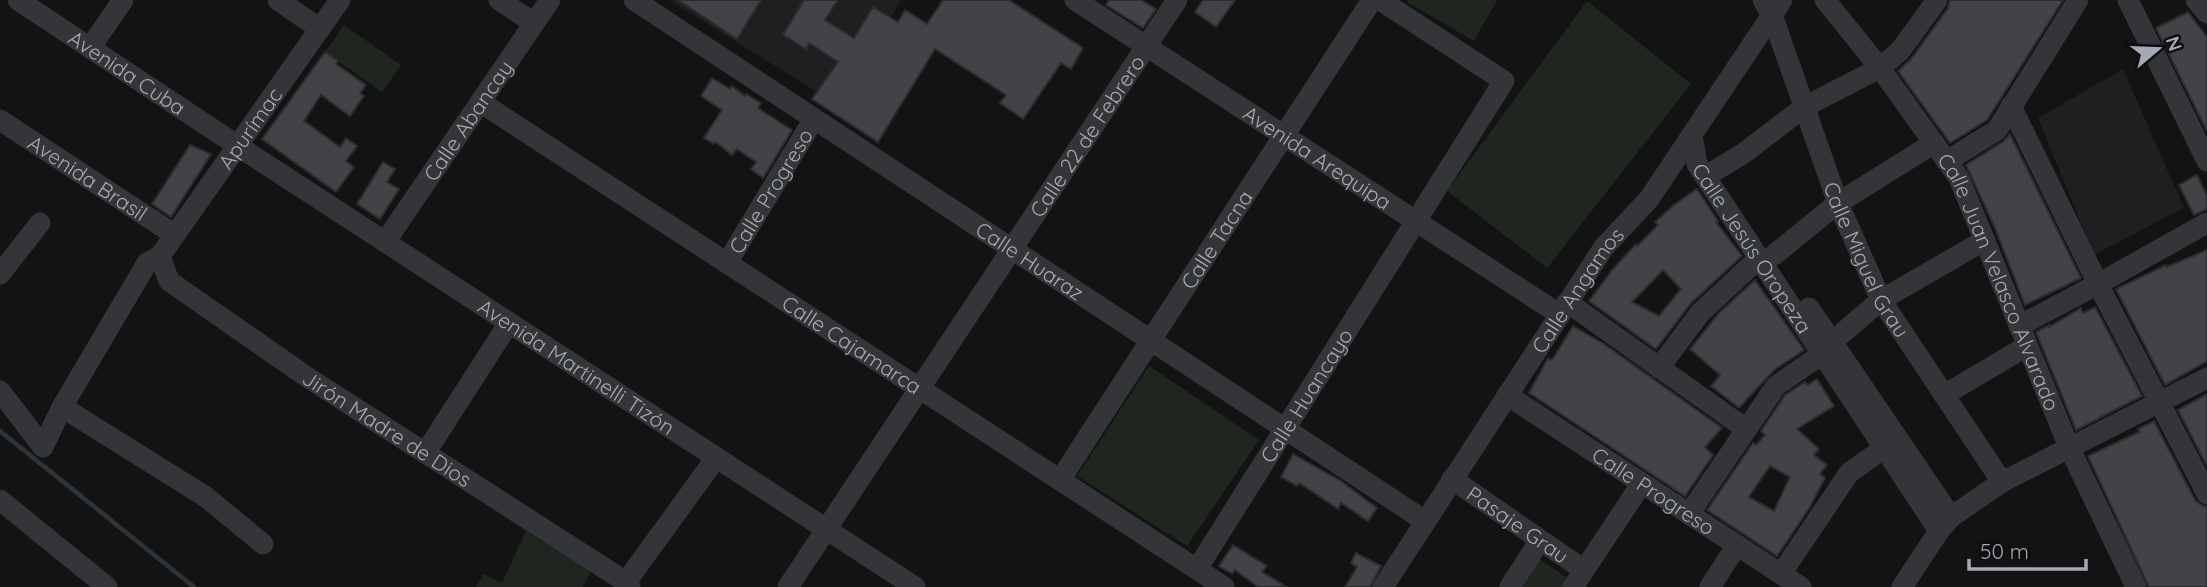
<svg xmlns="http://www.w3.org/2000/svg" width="2207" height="587" font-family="Quicksand,sans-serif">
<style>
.built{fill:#1f1f21}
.green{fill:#1f2620}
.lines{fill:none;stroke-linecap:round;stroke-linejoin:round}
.stream{stroke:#2d353b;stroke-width:4.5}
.building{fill:#424347;stroke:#2d2d30;stroke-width:2;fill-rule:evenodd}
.minor{stroke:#343539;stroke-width:21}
.labels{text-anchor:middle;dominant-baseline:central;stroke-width:5;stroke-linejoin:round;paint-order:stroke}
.street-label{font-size:21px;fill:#a6a9b3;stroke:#0e0e0f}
</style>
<rect width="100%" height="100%" fill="#131314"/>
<!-- built -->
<path class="built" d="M669,0H901L838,105Z
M2123,69L2184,208L2094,255L2038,118Z"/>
<!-- green -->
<path class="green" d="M1408,0H1497L1474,41L1407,2Z
M1587,1L1691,84L1547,268L1447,191Z
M344,25L401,65L382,92L325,52Z
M1149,366L1259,440L1187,546L1077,476Z
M526,531L591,571L583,587H476L484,574L502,583Z
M1539,559L1569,579L1563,587H1521Z"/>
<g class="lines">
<!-- stream -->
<path class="stream" d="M0,431L194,587"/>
</g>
<!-- building -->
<path class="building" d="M678,0H761L737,39Z
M804,0H838L825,20L854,38L873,7L898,22L905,10L927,24L943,0H1009L1083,48L1071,69L1061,63L1023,119L1000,103L1006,95L935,49L878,142L812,99L838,62L809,43L806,49L783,35Z
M1109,0H1141L1156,9L1143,28L1106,5Z
M1203,0H1235L1216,27L1195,12Z
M1950,0H2063L1987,120L1950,143L1898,71L1911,59L1948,8Z
M2188,12L2207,37V131L2156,28Z
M325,52L338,61L336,64L366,85L360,93L364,96L350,116L321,95L304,121L340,147L346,138L357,146L346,161L354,167L336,192L262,139Z
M712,78L730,89L732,86L745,96L746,94L761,103L758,108L792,130L763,178L751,169L756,162L737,149L732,155L716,142L714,144L704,138L722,110L701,96Z
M2010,134L2081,278L2025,305L1995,228L1966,165L2004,141Z
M190,145L211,154L171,217L152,204Z
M383,162L395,169L387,182L399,189L380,219L357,204Z
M2197,175L2207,196V209L2194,215L2179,185Z
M1697,189L1718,221L1716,222L1742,256L1691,303L1656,349L1589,301L1613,269L1636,244L1637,246L1658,225L1655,222L1674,205ZM1663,270L1681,289L1659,316L1632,302Z
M2207,250V361L2165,385L2116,289L2166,265L2167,267Z
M1755,280L1804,350L1774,370L1739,408L1711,386L1720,375L1690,349L1719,313Z
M2095,307L2142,396L2076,430L2036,332L2049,325V327L2081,308L2083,313Z
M1573,326L1604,344L1722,428L1705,447L1713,455L1685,496L1529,393L1548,358L1552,360Z
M1817,379L1834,406L1797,429L1819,449L1814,455L1827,465L1820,474L1825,478L1810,507L1777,556L1707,510L1753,443L1756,445L1765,435L1761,431L1785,395L1805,382L1808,385ZM1770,466L1790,477L1774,511L1749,497Z
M2207,394V466L2178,410Z
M2154,421L2195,500L2201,505L2207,507V587H2149L2088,456L2139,432L2138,429Z
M1293,454L1341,481L1377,508L1368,521L1341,503L1338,509L1299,483L1297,486L1281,477Z
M1233,545L1267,566L1262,572L1287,587H1258L1235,570L1232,574L1219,566Z
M1356,553L1381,566L1370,587H1345L1357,567L1351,563Z"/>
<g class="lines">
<!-- minor -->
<g class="minor">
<path id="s1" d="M18,0L238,146L915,587"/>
<path d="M278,0L320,29"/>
<path d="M499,0L534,23"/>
<path id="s2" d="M634,0L1425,521"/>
<path id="s3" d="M1075,0L1559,314"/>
<path id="s4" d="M1763,0L1772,15L1838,203L1881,300L2002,482"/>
<path id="s5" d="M1825,0L1880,68L1959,178L2069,447L2136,587"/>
<path d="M2128,0L2207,161"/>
<path d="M2196,0L2207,13"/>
<path d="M90,48L123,0"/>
<path id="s6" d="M480,102L1224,587"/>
<path d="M2011,106L2098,284L2207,494"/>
<path id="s7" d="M0,120L175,235"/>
<path id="s8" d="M1692,135L1697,164L1939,531"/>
<path d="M1947,161L1997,130L2078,0"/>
<path d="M1716,170L1744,153L1804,107L1880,68L1900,51L1937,0"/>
<path id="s9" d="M385,242L550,0"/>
<path d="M1774,255L1838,203L1934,143"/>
<path id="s10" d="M160,256L169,281L307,377L626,582L630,587"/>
<path id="s11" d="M727,263L814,119"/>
<path d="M0,274L40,223"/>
<path d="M1567,302L1746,429"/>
<path d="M1809,308L1951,517"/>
<path d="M2019,326L2098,284L2207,223"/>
<path d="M1832,342L1881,300L1985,240"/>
<path d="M1659,368L1700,313L1759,258"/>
<path id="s12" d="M0,391L43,447L62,407L147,263L160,256L340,0"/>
<path id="s13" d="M1507,395L1801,587"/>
<path d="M1944,395L2027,346"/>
<path d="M62,407L206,497L263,544"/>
<path d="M426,452L509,323"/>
<path id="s14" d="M1452,479L1584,570"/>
<path id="s15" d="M1060,480L1372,0"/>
<path d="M0,500L107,587"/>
<path d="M1689,514L1776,386L1822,354"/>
<path id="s16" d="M1197,569L1504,81L1380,0"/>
<path d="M1781,574L1849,473L1884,448"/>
<path d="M626,582L716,458"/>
<path id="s17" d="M788,587L1177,0"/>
<path id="s18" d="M1383,587L1604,247L1649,199L1782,0"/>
<path d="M1510,587L1540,540"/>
<path d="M1573,587L1642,483"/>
<path d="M1710,587L1737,545"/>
<path d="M1902,587L1939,531L1951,517L2002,482L2207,378"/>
</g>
</g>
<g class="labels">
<!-- street labels -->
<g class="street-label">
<text stroke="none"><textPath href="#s1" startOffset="131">Avenida Cuba</textPath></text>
<text stroke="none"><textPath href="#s9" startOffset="147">Calle Abancay</textPath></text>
<text stroke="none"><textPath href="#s12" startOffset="453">Apurímac</textPath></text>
<text stroke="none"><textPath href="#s17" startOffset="541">Calle 22 de Febrero</textPath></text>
<text stroke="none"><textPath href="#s3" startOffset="289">Avenida Arequipa</textPath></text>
<text stroke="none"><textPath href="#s7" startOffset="105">Avenida Brasil</textPath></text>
<text stroke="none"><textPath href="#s11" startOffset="84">Calle Progreso</textPath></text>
<text stroke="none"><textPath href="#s15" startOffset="287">Calle Tacna</textPath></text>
<text stroke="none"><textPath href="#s8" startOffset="130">Calle Jesús Oropeza</textPath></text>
<text stroke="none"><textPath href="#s4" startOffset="280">Calle Miguel Grau</textPath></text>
<text stroke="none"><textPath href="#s2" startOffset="474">Calle Huaraz</textPath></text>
<text stroke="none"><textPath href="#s5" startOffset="334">Calle Juan Velasco Alvarado</textPath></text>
<text stroke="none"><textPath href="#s18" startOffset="355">Calle Angamos</textPath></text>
<text stroke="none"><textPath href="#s6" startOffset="444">Calle Cajamarca</textPath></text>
<text stroke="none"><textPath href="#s1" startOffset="668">Avenida Martinelli Tizón</textPath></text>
<text stroke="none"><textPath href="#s16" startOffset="205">Calle Huancayo</textPath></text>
<text stroke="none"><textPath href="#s10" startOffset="290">Jirón Madre de Dios</textPath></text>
<text stroke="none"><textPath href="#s13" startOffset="175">Calle Progreso</textPath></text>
<text stroke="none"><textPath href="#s14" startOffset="80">Pasaje Grau</textPath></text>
</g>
</g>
<!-- north arrow -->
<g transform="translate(2158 49) rotate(71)" stroke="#0e0e0f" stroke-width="5" paint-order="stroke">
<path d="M0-5L12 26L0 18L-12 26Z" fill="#a6a9b3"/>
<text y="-10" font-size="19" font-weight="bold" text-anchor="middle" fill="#a6a9b3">N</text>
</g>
<!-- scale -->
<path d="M1969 559v10h117v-10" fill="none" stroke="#a6a9b3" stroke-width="3.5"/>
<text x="1980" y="559" font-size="21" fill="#a6a9b3" stroke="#0e0e0f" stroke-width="5" paint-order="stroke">50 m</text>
</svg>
